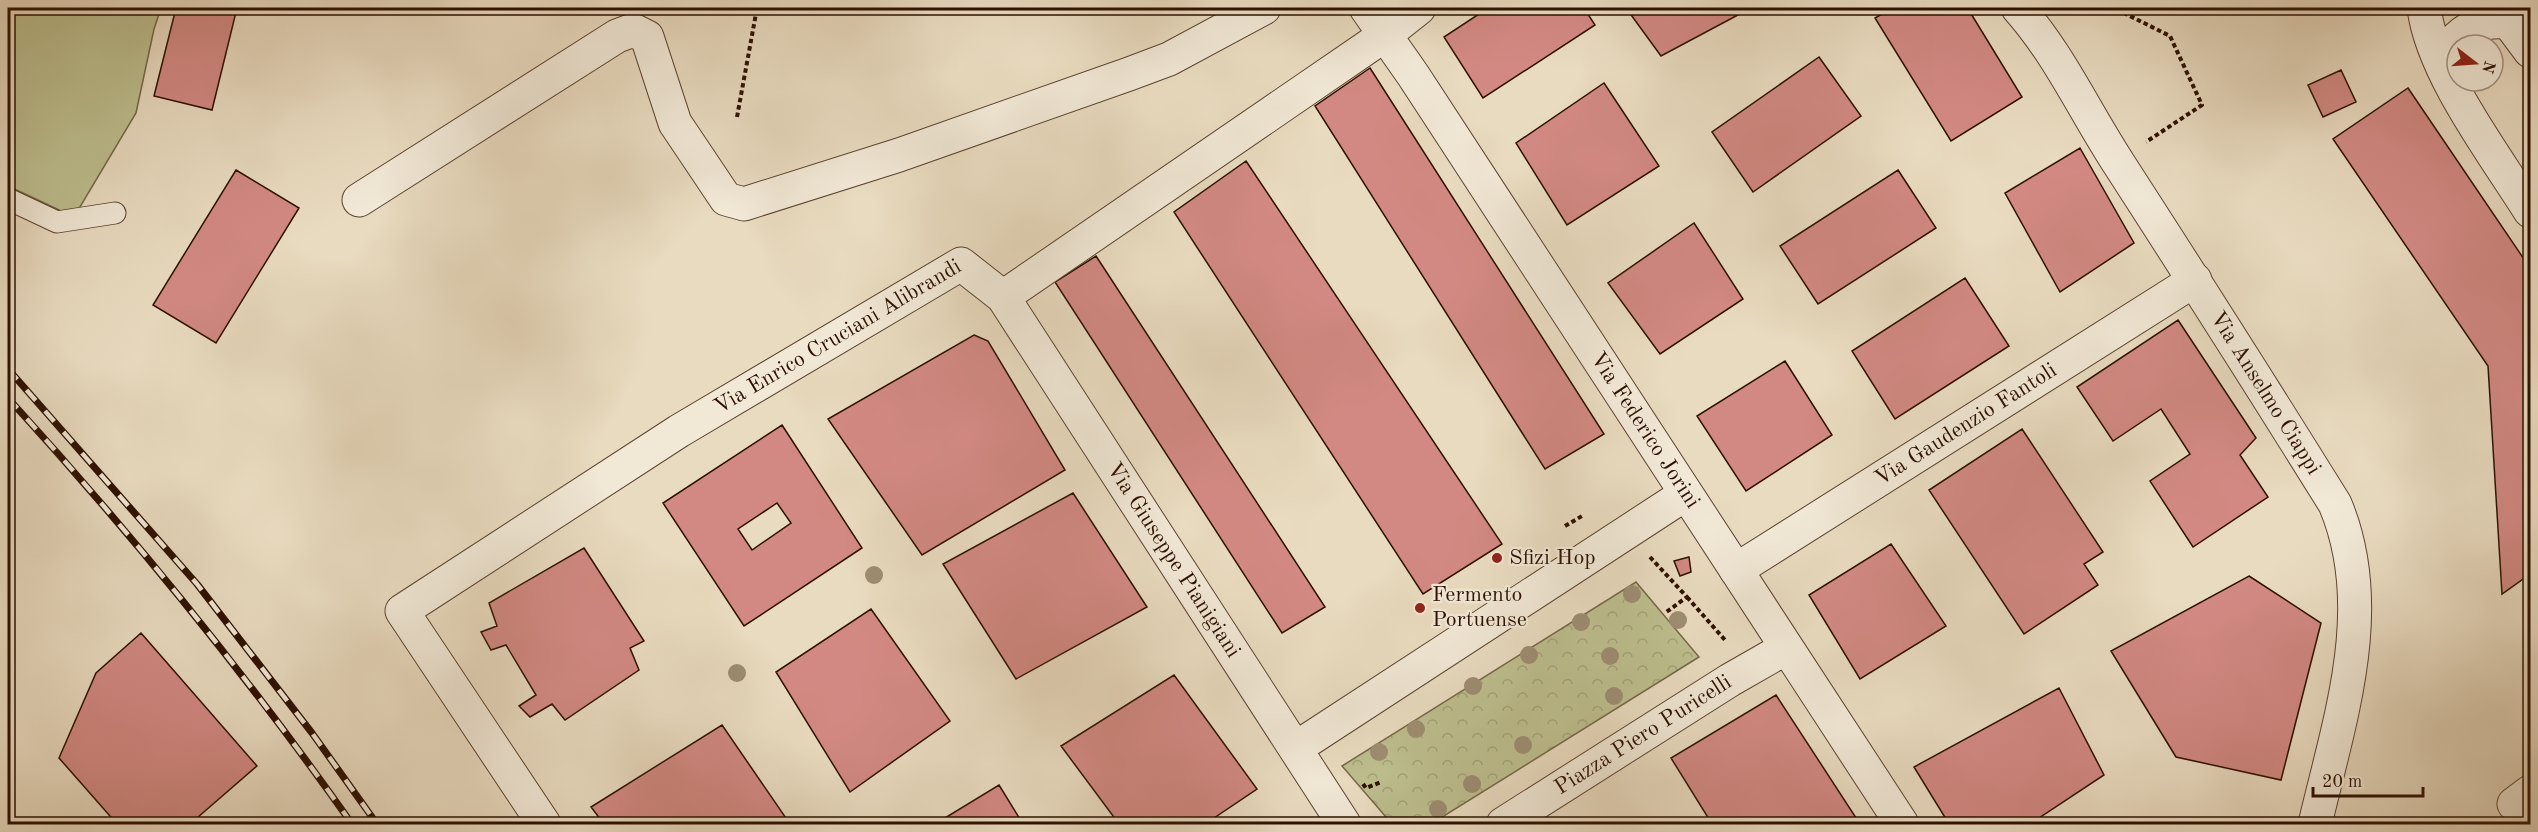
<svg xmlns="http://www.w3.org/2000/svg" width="2538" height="832" font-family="'Old Standard TT',serif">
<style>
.grass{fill:#bdbe8e;stroke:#756747;stroke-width:1.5}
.park{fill:url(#park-crowns);stroke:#756747;stroke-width:1.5}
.building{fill:#d28983;stroke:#2d1000;stroke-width:1.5;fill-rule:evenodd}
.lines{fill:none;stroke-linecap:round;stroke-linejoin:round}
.service-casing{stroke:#5c4330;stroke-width:23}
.minor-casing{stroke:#5c4330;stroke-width:35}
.path{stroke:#2d1000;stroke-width:4;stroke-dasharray:4.5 3;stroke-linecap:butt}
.service{stroke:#f1e8d6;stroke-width:21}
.minor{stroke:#f1e8d6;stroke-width:33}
.rail-casing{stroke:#2d1000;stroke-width:7}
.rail{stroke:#f1e8d6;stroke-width:4.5;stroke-dasharray:14;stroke-linecap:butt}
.tree{fill:#9d8d72}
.poi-dot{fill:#8f2418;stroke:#f1e8d6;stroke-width:2}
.labels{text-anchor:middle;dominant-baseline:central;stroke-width:4.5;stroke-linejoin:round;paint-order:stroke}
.street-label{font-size:22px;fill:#2d1000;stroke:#f1e8d6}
.poi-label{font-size:22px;fill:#2d1000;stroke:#f1e8d6;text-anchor:start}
</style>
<defs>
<pattern id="park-crowns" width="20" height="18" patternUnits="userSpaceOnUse" patternTransform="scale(1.5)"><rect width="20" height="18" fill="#bdbe8e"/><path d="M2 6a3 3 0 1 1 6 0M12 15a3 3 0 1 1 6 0" fill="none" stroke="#a3a279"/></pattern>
</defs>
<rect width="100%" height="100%" fill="#e9dbc0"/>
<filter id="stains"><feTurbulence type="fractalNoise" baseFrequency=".00333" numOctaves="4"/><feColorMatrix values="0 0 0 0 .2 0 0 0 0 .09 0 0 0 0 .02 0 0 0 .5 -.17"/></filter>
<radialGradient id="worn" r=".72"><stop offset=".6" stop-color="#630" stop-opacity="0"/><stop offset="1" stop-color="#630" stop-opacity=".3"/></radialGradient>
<!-- grass -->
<path class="grass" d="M8,8H161L154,29L136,113L74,217L8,186Z"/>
<!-- park -->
<path class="park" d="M1636,582L1699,657L1431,824H1392L1342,766Z"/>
<!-- building -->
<path class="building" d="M176,8H237L212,110L154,96Z
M1488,8H1584L1595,25L1483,98L1444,37Z
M1626,8H1751L1661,56Z
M1892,8H1952L1970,12L2022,97L1951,141L1875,18Z
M1819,57L1861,116L1753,192L1712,132Z
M1370,68L1604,434L1545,469L1315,106Z
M2341,70L2356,102L2323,117L2308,85Z
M1604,83L1659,166L1567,225L1516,143Z
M2408,88L2530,268V574L2502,594L2488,366L2333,139Z
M2080,148L2134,243L2060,292L2005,193Z
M1246,161L1502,544L1423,594L1174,212Z
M236,170L299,208L216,343L153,305Z
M1898,170L1936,228L1818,304L1780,246Z
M1694,223L1743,299L1660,354L1608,283Z
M1096,256L1325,607L1282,633L1055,282Z
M1965,278L2009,346L1895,419L1852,351Z
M2178,320L2256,438L2240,455L2268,497L2193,547L2150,481L2190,454L2161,409L2113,441L2077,387Z
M974,335L988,341L1065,470L922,555L828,419Z
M1785,361L1832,435L1746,491L1697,416Z
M782,425L862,548L744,626L663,503ZM777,503L791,523L752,550L738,529Z
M2022,429L2103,552L2084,564L2098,585L2024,634L1929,490Z
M1073,493L1147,607L1016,679L943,564Z
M1891,544L1946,626L1860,679L1809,595Z
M584,548L644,641L630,648L639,670L565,720L552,704L530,717L519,706L536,695L506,645L491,650L481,632L497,626L489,603Z
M1689,557L1691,572L1680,576L1674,561Z
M2249,576L2321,623L2281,780L2176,757L2111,651Z
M871,609L950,721L850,792L776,672Z
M141,633L257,766L190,824H117L59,758L96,673Z
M1174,675L1257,789L1205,824H1119L1061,746Z
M2059,688L2104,775L2030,824H1949L1914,767Z
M1776,695L1860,824H1712L1671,758Z
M722,725L790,824H604L591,807Z
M999,785L1023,824H935Z
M2530,805V824H2503Z
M2156,818L2180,824H2155Z"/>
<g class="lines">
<!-- service casing -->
<g class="service-casing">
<path id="service" d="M8,199L57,222L115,213"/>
</g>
<!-- minor casing -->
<g class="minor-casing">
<g id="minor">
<path id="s1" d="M1366,8L1413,75L1902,824"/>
<path id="s2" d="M2018,8C2059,54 2085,112 2119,164C2192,277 2264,390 2335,504C2379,608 2339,721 2315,824"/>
<path d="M2424,8C2432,73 2495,155 2530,211"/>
<path d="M2498,8L2530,51"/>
<path d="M2439,57C2462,32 2471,20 2507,22"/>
<path d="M359,200L617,36L633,30L647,37L675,123L726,199L744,204L899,155L1129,74L1169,59L1264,8"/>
<path d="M1003,297L1385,35L1419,8"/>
<path id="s3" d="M1736,570L2195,280"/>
<path d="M1296,748L1684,495"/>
<path d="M2514,804L2530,792"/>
<path id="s4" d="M544,824L402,611L679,431L961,264L1003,297L1344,824"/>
<path id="s5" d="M1503,824L1730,680L1786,648"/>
</g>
</g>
<!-- path -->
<path class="path" d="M2118,8L2120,11L2170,36L2202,105L2146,142
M737,117L757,8
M1565,526L1582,516
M1650,557L1687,597L1665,613
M1687,597L1725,640
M1363,784L1366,788L1381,782"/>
<!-- service -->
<use href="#service" class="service"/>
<!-- minor -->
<use href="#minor" class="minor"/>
<!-- rail casing -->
<g class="rail-casing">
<path id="rail" d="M8,369L197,584L312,733L377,824
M8,398C132,534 246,674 352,824"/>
</g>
<!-- rail -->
<use href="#rail" class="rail"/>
</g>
<!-- trees -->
<g class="tree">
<circle cx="874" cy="575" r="9"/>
<circle cx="1632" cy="594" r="9"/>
<circle cx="1678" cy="620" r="9"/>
<circle cx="1581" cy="622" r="9"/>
<circle cx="1529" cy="655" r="9"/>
<circle cx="1610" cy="656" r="9"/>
<circle cx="737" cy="673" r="9"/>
<circle cx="1473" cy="686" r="9"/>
<circle cx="1614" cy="696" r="9"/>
<circle cx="1416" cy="729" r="9"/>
<circle cx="1523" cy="745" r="9"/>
<circle cx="1379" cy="752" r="9"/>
<circle cx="1472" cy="784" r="9"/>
<circle cx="1438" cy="809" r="9"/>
</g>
<!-- markers -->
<g class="poi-dot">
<circle cx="1497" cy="558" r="6"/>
<circle cx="1420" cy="608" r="6"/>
</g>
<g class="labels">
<!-- street labels -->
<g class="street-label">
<text stroke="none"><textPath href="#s4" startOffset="771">Via Enrico Cruciani Alibrandi</textPath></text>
<text stroke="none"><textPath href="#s2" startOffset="458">Via Anselmo Ciappi</textPath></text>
<text stroke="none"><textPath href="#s3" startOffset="272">Via Gaudenzio Fantoli</textPath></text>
<text stroke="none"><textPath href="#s1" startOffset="506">Via Federico Jorini</textPath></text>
<text stroke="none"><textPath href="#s4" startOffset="1281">Via Giuseppe Pianigiani</textPath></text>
<text stroke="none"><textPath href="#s5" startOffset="166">Piazza Piero Puricelli</textPath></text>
</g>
<!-- poi labels -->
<g class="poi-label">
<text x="1509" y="558">Sfizi Hop</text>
<text x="1432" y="595">Fermento<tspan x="1432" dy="25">Portuense</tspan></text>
</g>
</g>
<!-- margin -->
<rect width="2538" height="832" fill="none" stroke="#e9dbc0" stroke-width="30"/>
<rect x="9" y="9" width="2520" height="814" fill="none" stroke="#2d1000" stroke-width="3"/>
<rect x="15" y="15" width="2508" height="802" fill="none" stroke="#2d1000" stroke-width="1.5"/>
<!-- north arrow -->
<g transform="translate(2475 63) rotate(107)"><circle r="28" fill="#f1e8d6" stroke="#a39280" stroke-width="1.5"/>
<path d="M0-4.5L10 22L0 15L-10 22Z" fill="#8f2418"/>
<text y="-9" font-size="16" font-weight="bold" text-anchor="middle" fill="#2d1000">N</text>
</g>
<!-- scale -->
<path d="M2313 787v9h110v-9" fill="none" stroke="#2d1000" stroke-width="3"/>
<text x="2322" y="787" font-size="18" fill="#2d1000" stroke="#f1e8d6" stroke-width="4.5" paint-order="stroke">20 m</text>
<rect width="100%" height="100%" filter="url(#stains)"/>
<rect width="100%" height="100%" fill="url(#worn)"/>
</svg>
